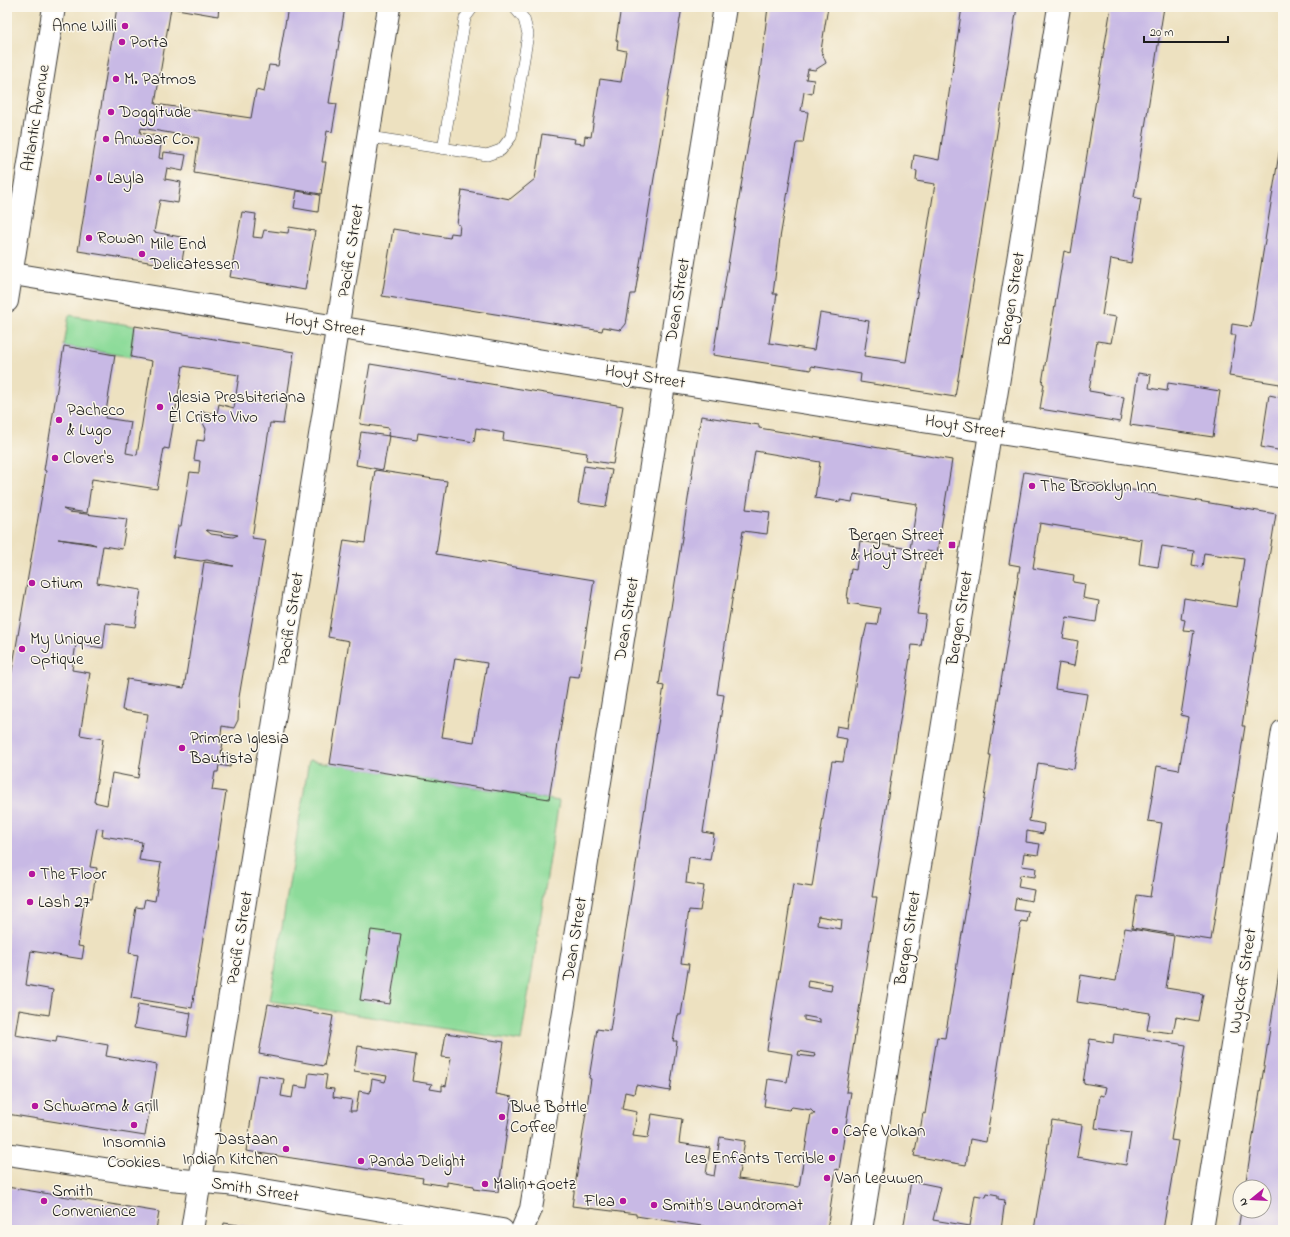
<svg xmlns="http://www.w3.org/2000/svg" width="1290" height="1237" font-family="'Indie Flower',sans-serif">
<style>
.green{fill:#8ddb9a;stroke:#547c5b}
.building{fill:#c8b9e5;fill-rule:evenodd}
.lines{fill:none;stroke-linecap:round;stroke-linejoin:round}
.lane-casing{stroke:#3b3a35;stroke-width:12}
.street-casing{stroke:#3b3a35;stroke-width:24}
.secondary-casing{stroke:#3b3a35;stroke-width:24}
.primary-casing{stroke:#3b3a35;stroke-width:24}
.lane{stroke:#fff;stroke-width:11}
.street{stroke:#fff;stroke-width:22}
.secondary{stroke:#fff;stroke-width:22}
.primary{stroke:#fff;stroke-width:22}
.poi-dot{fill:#b5179e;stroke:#fbf7ec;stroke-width:1.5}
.labels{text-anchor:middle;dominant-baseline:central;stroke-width:3;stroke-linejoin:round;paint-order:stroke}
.poi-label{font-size:17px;fill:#1c1c1c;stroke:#fbf7ec;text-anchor:start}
.street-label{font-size:17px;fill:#1c1c1c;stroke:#fbf7ec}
</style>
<rect width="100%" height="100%" fill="#fbf7ec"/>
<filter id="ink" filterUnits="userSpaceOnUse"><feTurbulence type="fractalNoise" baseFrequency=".025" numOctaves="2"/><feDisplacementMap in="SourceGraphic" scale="8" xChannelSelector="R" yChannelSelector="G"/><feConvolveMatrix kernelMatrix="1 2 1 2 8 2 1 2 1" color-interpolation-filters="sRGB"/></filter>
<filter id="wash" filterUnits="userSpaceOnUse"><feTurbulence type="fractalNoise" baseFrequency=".012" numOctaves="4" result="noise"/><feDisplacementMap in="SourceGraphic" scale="16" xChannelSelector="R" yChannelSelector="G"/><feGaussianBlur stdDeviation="0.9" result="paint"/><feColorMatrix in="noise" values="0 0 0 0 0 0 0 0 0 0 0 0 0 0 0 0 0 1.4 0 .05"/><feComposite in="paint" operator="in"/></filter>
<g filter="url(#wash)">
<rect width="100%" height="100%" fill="#ede1c0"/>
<!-- green -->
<path class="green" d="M69,315L135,326L131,357L64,346Z
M309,760L559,801L521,1041L270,1001Z"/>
<g id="blocks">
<!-- building -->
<path class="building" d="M117,7H219L218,16L171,8L155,104L251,118L256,90L264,92L269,65L278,66L288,7H345L329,103L337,104L332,132L327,131L322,162H326L321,194L194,173L199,138L141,128L140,133L162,137L159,158L163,159L164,152L186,155L183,171L167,168L165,179L181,182L178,203L160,200L154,232L186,238L181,267L78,251Z
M621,7H682L635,294H631L626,324L621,330L603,327L602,331L382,296L393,229L450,238L451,233L459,234L460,225L457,224L462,190L510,199L535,179L542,134L575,139L574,143L584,144L585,136L591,137L600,79L621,82L626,51L617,49L618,41L616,40Z
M768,7H828L821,50L826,63L815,70L808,69L806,79L814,80L812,94L804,92L801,111L808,112L803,143H797L796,144L780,238L773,294H777L769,343L814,350L820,313L869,321L864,356L906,362L935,184L916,181L917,171L912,170L914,155L939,160L962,7H1017L955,397L860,382L861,374L811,366V370L713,355L760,72Z
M1111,7H1164L1134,197L1141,199L1131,263L1111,259L1102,315L1116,317L1111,343L1097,341L1089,391L1124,397L1120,422L1040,409L1044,384L1042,383L1064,251L1071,253Z
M1282,135L1283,136V451L1261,447L1269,395L1279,397L1280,384L1229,376L1236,335H1231L1232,324L1251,327Z
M297,191L320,195L318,212L294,208Z
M242,212L256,214L253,237L262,238L264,230L288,233L289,227L315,231L305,290L230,277Z
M135,326L294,352L283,424L270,423L252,538L266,540L239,697L238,720L234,728L222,726L220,743H223L221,753L232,755L230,767L219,765L218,772H215L212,790L226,792L192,1008L131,998L138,955L129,953L136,907L143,908L145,899L155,901L161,863L139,860L142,842L102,836L103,829L97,828L90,867L97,868L92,898L85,897L78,946L84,947L82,959L31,951L26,985L53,990L49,1015L19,1010L15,1035L56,1042L57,1036L108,1045L106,1056L157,1065L145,1136L7,1114V700L46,471L44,470L64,346L115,355L105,418L131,422L126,453L137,455L152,361L131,357ZM183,366L239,375L234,408L219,404L217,414L201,411V419L206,429L204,441L197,440L194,460L200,461L199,470V473L190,472L181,526H178L173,557L201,561L207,560L233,566L204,562L184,688L127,679L122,710L148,714L138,778L112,773L107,805L94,802L103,739L80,735L90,673L72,670L76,644L103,648L106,623L135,627L141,590L97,583L103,546L122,549L127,519L69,512L63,509L87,513L92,479L157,489L164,448L169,449ZM206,530L213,531L238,535L233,537L211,534ZM58,539L90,543L96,545Z
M370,364L623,406L613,464L586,460L587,453L503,440L504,433L476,428L474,442L418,433L417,440L388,436L389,428L360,424Z
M1138,373L1151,375L1149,388L1167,391L1168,383L1220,391L1213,437L1130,425Z
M701,416L759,425V428L952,460L937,553L927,551L917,614L926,615L921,646L912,645L872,897H877L846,1092H851L839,1170L836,1169L827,1230H728L636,1216V1214L572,1206L591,1079L589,1078L597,1029L610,1031L664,686L659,685ZM755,451L820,462L815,498L840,502V500L852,502L854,494L917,504L910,549L860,541L856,570L851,569L847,598H849L848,603L880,608L877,625L867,624L864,637H863L848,728L837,726L835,737L847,739L843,762L832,761L812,887L793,884L767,1050L792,1054L787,1082L768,1079L764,1106L789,1110L792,1107L811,1110L815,1114H811L799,1187L738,1179L745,1141L720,1137L714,1176L706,1174L710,1148L679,1143L682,1119L652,1114L648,1138L633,1136L637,1112L622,1109L625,1092L634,1094L636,1085L670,1091L677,1041H673L678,1015H681L689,964L681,963L689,910L700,911L704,886L686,883L689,857L710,860L714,834L703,832L724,695L717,694L743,531L767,534L770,512L746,509ZM818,916L842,920L841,929L817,925ZM808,980L832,984L831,991L807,987ZM804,1016L820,1019V1023L804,1020ZM799,1051L815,1054L814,1057L798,1055Z
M361,432L389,436L383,470L356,465Z
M584,466L612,470L606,507L578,503Z
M375,470L447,481L436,554L594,580L579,677L569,676L549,799L330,764L349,641L328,637L344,540L365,543ZM455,658L487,663L474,742L442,737Z
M1024,472L1276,514L1242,726H1245L1211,940L1132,928L1137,895L1150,897L1162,823L1148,821L1157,766L1179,770L1188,717L1181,715L1194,631L1183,630L1185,620L1181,619L1184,598L1237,607L1244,559L1204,553L1202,567L1192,565L1194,551L1162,546L1158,567L1139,564L1142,540L1040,523L1033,568L1074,575L1073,582L1085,584L1083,598L1099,601L1096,622L1067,617L1063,638L1078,641L1074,666L1059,663L1055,689L1087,694L1074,769L1038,763L1029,821L1044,824L1043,834L1027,831L1026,842L1040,844L1038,855L1024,853L1022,866L1036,868L1035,877L1020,875L1018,887L1034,890L1032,901L1016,898L1014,910L1029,912L1027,922L1021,921L986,1142L970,1139L966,1165L914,1156L919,1131H920L923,1113L925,1114L937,1037L945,1038L991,755H989L1020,566L1009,564Z
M1125,928L1174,936L1166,988L1203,994L1198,1021L1176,1017L1173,1033L1147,1030L1150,1013L1077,1002L1081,975L1116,981Z
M371,930L401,934L390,1004L360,1000Z
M1282,953L1283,1230H1238L1241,1211H1264V1187H1245Z
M138,1004L191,1013L187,1037L134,1028Z
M268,1004L333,1016L324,1066L259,1054Z
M446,1033L504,1042L496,1094L512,1097L498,1192L473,1189L474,1186L447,1182V1186L422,1182L423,1178L246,1151L258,1075L284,1079L281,1096L292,1098L294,1086L307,1088L309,1073L327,1075L325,1088L334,1089L333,1097L352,1100L350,1111H356L359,1091L370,1093L372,1079L385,1082L387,1076L354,1071L358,1046L416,1055L412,1081L432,1084L430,1089L442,1091V1085L446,1086L451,1058L442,1057Z
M1114,1034L1186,1045L1171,1140L1178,1141L1163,1230H1034L1052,1120L1082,1125L1077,1157L1126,1165L1131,1133L1095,1128L1100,1095L1104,1096L1106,1087L1083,1083L1090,1039L1113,1043Z
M911,1181L941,1187L933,1220L970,1226L975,1195L986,1197L987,1193L998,1195V1199L1005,1200L1001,1230H903Z
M7,1187L159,1212L156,1230H7Z
M224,1223L267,1229V1230H223Z"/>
</g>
</g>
<g filter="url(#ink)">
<use href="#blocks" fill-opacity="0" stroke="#3b3a35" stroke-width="1"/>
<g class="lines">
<!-- lane casing -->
<g class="lane-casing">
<path id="lane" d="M369,137L487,155L501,150L511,137L528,34L524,19L514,7
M443,149L465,18L473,7"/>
</g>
<!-- street casing -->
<g class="street-casing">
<path id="street" d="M7,273L634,376L1283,477
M192,1230L389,7
M522,1230L531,1209L725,7
M861,1230L1059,7
M1202,1230L1283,731"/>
</g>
<!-- secondary casing -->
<g class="secondary-casing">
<path id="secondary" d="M7,1154L170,1179L227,1184L502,1230"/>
</g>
<!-- primary casing -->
<g class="primary-casing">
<path id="primary" d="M7,301L54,7"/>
</g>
<!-- lane -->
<use href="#lane" class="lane"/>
<!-- street -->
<use href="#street" class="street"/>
<!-- secondary -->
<use href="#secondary" class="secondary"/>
<!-- primary -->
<use href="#primary" class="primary"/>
</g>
</g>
<!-- markers -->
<g class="poi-dot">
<circle cx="125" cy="26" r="4"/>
<circle cx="122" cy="42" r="4"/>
<circle cx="116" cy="79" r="4"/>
<circle cx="111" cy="112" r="4"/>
<circle cx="106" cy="139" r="4"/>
<circle cx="99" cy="178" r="4"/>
<circle cx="89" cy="238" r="4"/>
<circle cx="142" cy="254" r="4"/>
<circle cx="160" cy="407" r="4"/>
<circle cx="59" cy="420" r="4"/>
<circle cx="55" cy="458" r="4"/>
<circle cx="1032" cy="486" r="4"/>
<rect x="948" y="541" width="8" height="8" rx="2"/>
<circle cx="32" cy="583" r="4"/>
<circle cx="22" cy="649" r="4"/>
<circle cx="182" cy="748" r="4"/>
<circle cx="32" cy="874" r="4"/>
<circle cx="30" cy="902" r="4"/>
<circle cx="35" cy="1106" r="4"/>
<circle cx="502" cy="1117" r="4"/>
<circle cx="134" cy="1125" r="4"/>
<circle cx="835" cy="1131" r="4"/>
<circle cx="286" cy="1149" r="4"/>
<circle cx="832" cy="1158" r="4"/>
<circle cx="361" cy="1161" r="4"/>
<circle cx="827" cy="1178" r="4"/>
<circle cx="485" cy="1184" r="4"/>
<circle cx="44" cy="1201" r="4"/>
<circle cx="623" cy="1201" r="4"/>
<circle cx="654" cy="1205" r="4"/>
</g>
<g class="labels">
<!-- poi labels -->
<g class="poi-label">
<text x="117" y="26" text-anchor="end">Anne Willi</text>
<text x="130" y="42">Porta</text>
<text x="124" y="79">M. Patmos</text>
<text x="119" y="112">Doggitude</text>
<text x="114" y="139">Anwaar Co.</text>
<text x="107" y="178">Layla</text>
<text x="97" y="238">Rowan</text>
<text x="150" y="244">Mile End<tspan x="150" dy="20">Delicatessen</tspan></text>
<text x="168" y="397">Iglesia Presbiteriana<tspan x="168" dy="20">El Cristo Vivo</tspan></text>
<text x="67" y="410">Pacheco<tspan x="67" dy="20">&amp; Lugo</tspan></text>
<text x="63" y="458">Clover's</text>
<text x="1040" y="486">The Brooklyn Inn</text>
<text x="944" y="535" text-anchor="end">Bergen Street<tspan x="944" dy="20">&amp; Hoyt Street</tspan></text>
<text x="40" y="583">Otium</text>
<text x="30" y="639">My Unique<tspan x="30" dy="20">Optique</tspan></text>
<text x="190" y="738">Primera Iglesia<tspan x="190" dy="20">Bautista</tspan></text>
<text x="40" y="874">The Floor</text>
<text x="38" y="902">Lash 27</text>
<text x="43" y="1106">Schwarma &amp; Grill</text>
<text x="510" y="1107">Blue Bottle<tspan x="510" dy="20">Coffee</tspan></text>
<text x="843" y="1131">Cafe Volkan</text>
<text x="278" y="1139" text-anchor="end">Dastaan<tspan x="278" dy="20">Indian Kitchen</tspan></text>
<text x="134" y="1142" text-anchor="middle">Insomnia<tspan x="134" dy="20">Cookies</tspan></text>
<text x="824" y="1158" text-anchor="end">Les Enfants Terrible</text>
<text x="369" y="1161">Panda Delight</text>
<text x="835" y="1178">Van Leeuwen</text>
<text x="493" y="1184">Malin+Goetz</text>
<text x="52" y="1191">Smith<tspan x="52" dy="20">Convenience</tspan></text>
<text x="615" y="1201" text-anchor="end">Flea</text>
<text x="662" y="1205">Smith’s Laundromat</text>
</g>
<!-- street labels -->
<g class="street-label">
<text transform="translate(36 118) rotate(-81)">Atlantic Avenue</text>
<text transform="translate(351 251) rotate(-81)">Pacific Street</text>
<text transform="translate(1012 299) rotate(-81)">Bergen Street</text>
<text transform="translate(678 300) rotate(-81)">Dean Street</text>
<text transform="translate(325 325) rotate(9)">Hoyt Street</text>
<text transform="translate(645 377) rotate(9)">Hoyt Street</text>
<text transform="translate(965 427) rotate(9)">Hoyt Street</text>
<text transform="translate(960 618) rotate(-81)">Bergen Street</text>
<text transform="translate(291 619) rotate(-81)">Pacific Street</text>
<text transform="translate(627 619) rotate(-81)">Dean Street</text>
<text transform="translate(240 938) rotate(-81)">Pacific Street</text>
<text transform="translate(908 938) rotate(-81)">Bergen Street</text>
<text transform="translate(575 939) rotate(-81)">Dean Street</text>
<text transform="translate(1243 981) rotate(-81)">Wyckoff Street</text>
<text transform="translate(255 1190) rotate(9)">Smith Street</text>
</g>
</g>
<!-- margin -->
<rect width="1290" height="1237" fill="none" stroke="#fbf7ec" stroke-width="24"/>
<!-- north arrow -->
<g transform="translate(1252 1199) rotate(252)"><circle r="19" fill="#fbf7ec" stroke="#a29f99"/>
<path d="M0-3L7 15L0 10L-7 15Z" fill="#b5179e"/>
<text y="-6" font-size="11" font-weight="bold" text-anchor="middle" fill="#1c1c1c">N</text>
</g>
<!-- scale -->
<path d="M1144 36v6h84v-6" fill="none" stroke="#1c1c1c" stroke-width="2"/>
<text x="1150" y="36" font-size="12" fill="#1c1c1c" stroke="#fbf7ec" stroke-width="3" paint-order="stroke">20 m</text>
</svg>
